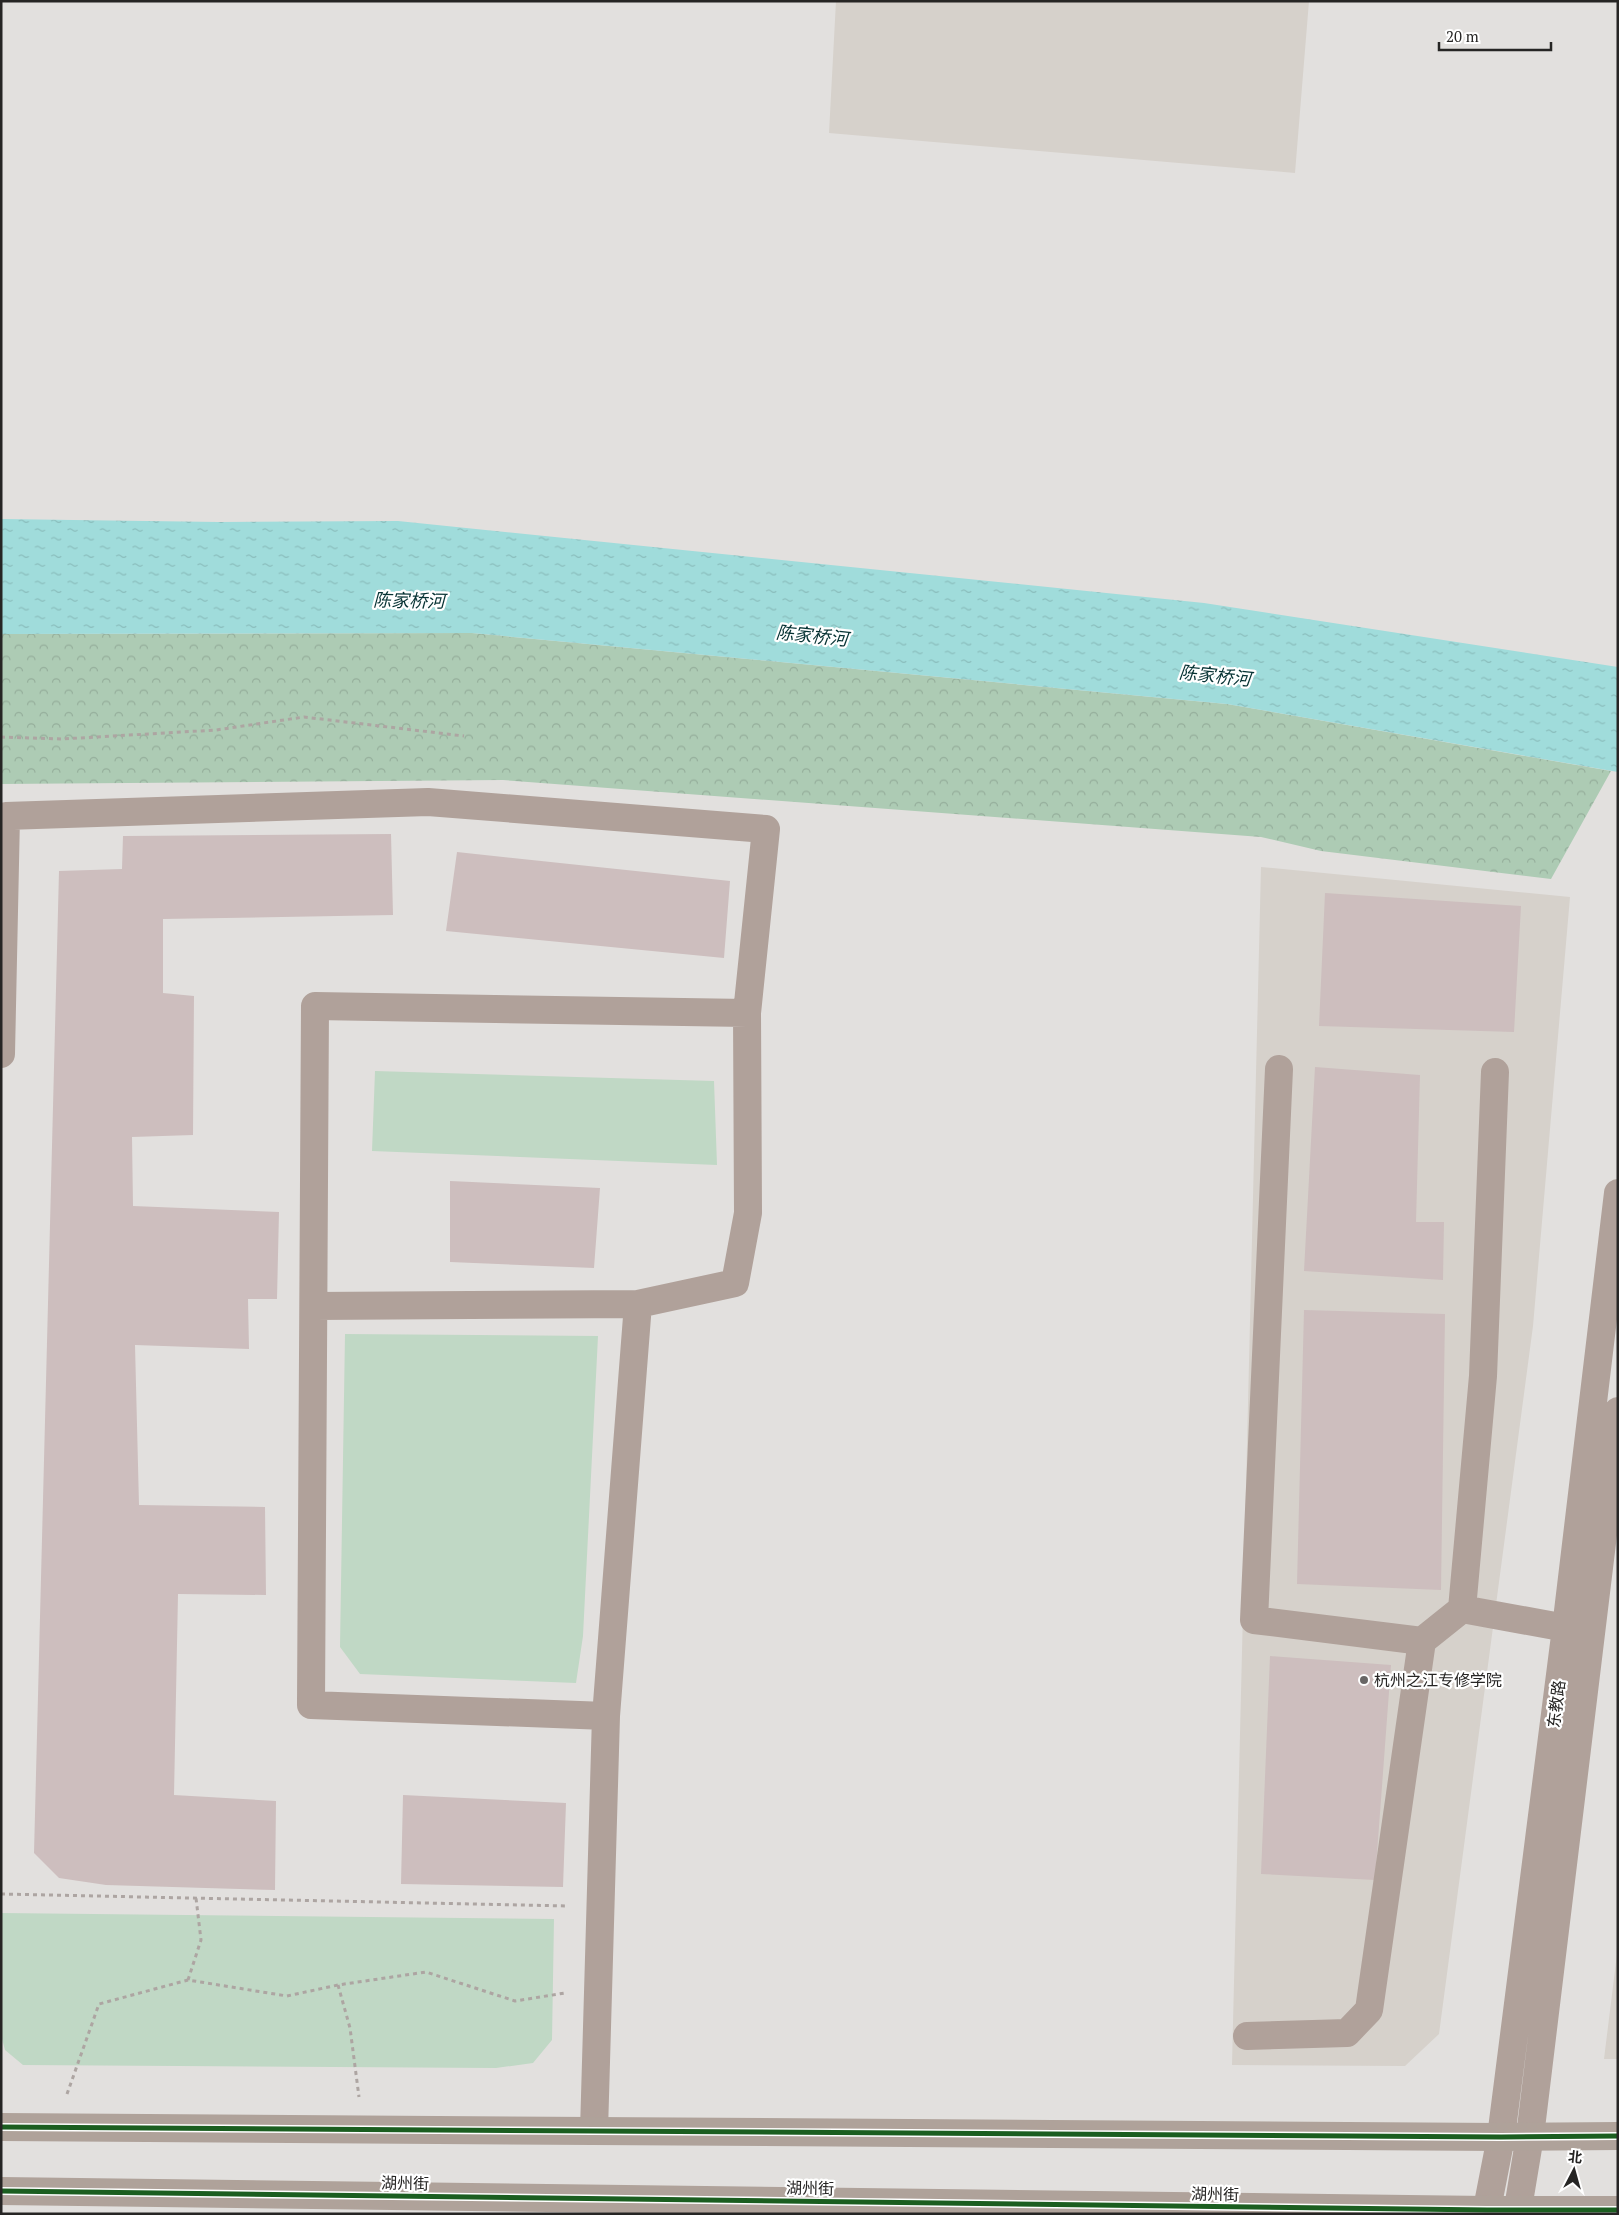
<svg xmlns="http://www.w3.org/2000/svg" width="1619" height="2215" font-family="'PT Serif','Noto Sans SC',serif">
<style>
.built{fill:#d6d1cb}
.grass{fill:#c0d8c5}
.forest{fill:url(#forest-crowns)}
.water{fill:url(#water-ripples)}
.building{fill:#cdbebe}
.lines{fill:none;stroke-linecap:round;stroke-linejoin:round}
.path{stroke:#ada5a2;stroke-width:3;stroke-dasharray:4 4;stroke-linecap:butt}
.minor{stroke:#b0a19a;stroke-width:28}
.major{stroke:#afa29a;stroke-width:28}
.cycleway-casing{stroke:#fff;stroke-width:8}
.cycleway{stroke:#1b5e20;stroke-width:5}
.poi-dot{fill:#686665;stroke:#fff;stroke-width:2}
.labels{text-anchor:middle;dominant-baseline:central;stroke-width:4.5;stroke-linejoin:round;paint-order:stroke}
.poi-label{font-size:16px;fill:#262524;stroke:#fff;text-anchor:start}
.street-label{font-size:16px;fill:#262524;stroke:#fff}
.water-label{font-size:18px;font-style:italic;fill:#063233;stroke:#fff}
</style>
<defs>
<pattern id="forest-crowns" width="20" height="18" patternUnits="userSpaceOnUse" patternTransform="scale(1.25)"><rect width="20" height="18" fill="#adcbb4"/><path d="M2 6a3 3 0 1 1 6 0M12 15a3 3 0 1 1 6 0" fill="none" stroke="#95ae9b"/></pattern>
<pattern id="water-ripples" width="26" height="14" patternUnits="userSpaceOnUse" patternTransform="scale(1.25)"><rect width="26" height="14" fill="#a0dcdb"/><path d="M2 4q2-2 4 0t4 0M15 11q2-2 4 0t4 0" fill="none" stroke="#8abdbc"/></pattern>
</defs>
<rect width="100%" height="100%" fill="#e2e0de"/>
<!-- built -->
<path class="built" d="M836,1H1309L1295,173L829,133Z
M1261,867L1570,897L1533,1326L1439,2034L1405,2066L1232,2065Z
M1618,1946V2059H1604Z"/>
<!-- grass -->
<path class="grass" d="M375,1071L714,1081L717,1165L372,1151Z
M345,1334L598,1336L583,1636L576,1683L360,1674L340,1647Z
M1,1913L554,1919L552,2040L533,2063L496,2068L23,2065L5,2050L1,2035Z"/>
<!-- forest -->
<path class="forest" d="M472,633L1227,704L1611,771L1551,879L1321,851L1261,837L503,780L1,784V634Z"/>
<!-- water -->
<path class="water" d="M1,519L219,522L398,521L1204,603L1618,667V772L1227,704L472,633L1,634Z"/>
<!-- building -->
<path class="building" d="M391,834L393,915L163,919V993L194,996L193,1135L132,1137L133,1206L279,1212L277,1299H248L249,1349L135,1345L139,1505L265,1507L266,1595L178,1594L174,1795L276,1801L275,1890L106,1885L59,1878L34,1853L59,871L122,869L123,836Z
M457,852L730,881L724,958L446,931Z
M1325,893L1521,906L1514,1032L1319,1026Z
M1315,1067L1420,1075L1416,1222H1444L1443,1280L1304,1271Z
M450,1181L600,1188L594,1268L450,1262Z
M1304,1310L1445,1314L1441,1590L1297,1584Z
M1270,1656L1391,1665L1375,1880L1261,1874Z
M403,1795L566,1803L563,1887L401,1884Z"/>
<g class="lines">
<!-- path -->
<path class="path" d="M1,737L62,739L216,730L304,717L464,736
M1,1894L568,1906
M188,1980L201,1940L196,1898
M338,1985L350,2028L359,2097
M67,2094L99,2004L188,1980L287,1996L338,1985L426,1972L515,2001L565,1993"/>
<!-- minor -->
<path class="minor" d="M1,1054L6,816L428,802L766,829L747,1013
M1279,1069L1254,1620L1422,1641L1462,1609
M1495,1072L1483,1376L1462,1609L1566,1628
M314,1306L638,1304L735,1283L748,1213L747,1013L315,1006L311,1705L606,1716
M1247,2036L1347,2033L1369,2010L1422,1641
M594,2131L606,1716L638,1304
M1486,2214L1501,2137L1566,1628L1618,1193
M1517,2214L1530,2136L1618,1411"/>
<!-- major -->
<path class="major" d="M1,2127L1501,2137L1618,2136
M1,2191L1487,2210H1618"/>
<!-- cycleway casing -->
<g class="cycleway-casing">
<path id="cycleway" d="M1,2127L1501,2137L1618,2136
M1,2191L1487,2210H1618"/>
</g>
<!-- cycleway -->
<use href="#cycleway" class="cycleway"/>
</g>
<!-- markers -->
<circle class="poi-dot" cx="1364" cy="1680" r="5"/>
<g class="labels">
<!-- poi labels -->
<g class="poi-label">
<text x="1374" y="1680">杭州之江专修学院</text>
</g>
<!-- street labels -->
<g class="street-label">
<text transform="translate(1556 1704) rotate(-83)">东教路</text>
<text transform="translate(405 2183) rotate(1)">湖州街</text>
<text transform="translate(810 2188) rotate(1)">湖州街</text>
<text transform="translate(1215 2194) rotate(1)">湖州街</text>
</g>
<!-- water labels -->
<g class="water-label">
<text transform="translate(409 600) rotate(1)">陈家桥河</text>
<text transform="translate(812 635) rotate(6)">陈家桥河</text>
<text transform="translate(1215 675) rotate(6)">陈家桥河</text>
</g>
</g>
<!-- border -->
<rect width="1619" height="2215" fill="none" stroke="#262524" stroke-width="5"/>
<!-- north arrow -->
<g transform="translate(1574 2170) rotate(6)" stroke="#ffffff" stroke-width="4" paint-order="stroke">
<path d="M0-4L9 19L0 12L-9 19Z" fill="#262524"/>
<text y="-8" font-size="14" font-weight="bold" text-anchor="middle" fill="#262524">北</text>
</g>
<!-- scale -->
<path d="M1439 42v8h112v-8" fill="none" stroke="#262524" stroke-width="2.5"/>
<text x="1446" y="42" font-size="15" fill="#262524" stroke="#ffffff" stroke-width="4" paint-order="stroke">20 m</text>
</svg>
